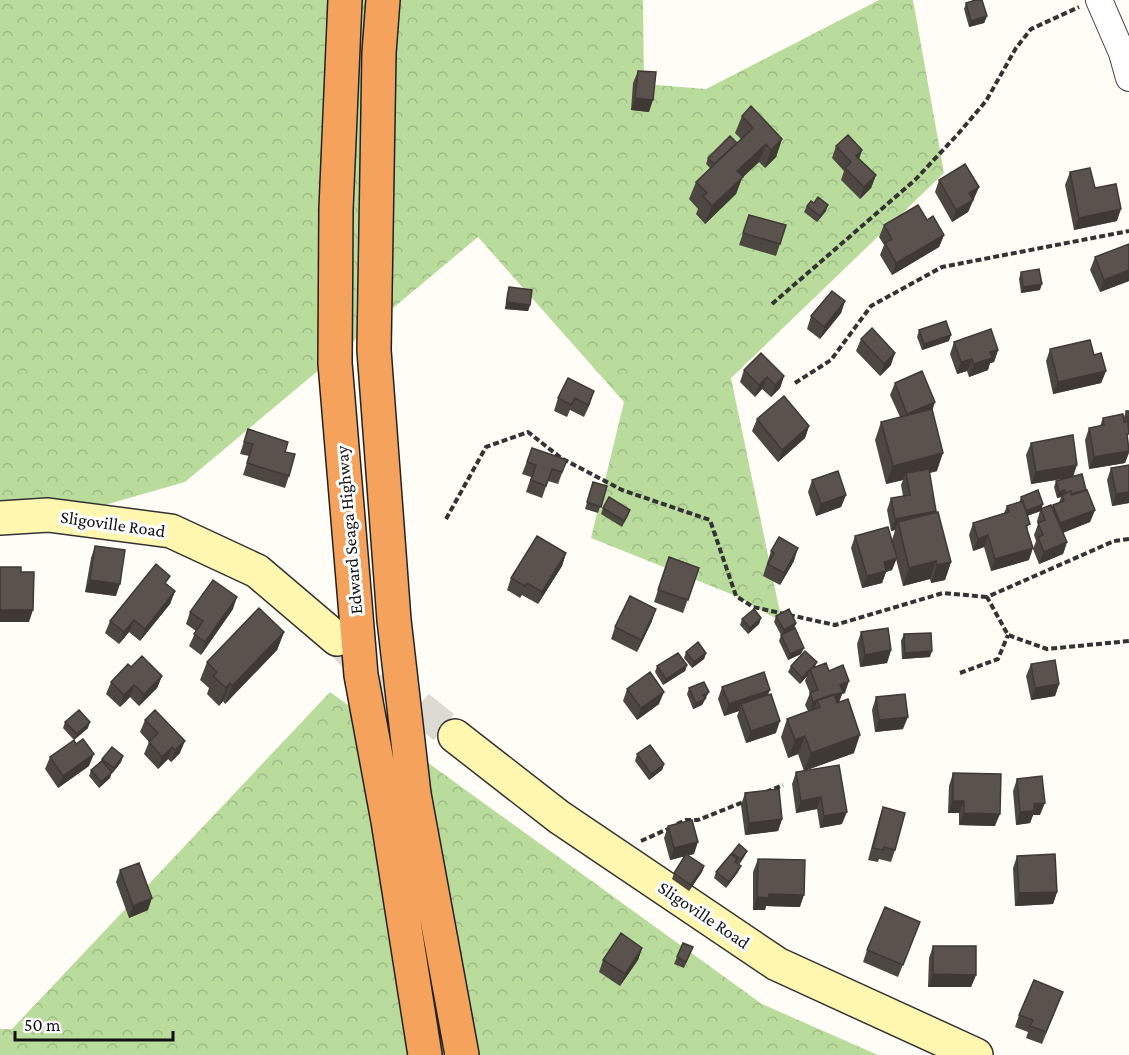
<svg xmlns="http://www.w3.org/2000/svg" width="1129" height="1055" font-family="'Crimson Pro',serif">
<style>
.forest{fill:url(#forest-crowns)}
.lines{fill:none;stroke-linecap:round;stroke-linejoin:round}
.secondary-tunnel{stroke:#dbdad3;stroke-width:33;stroke-dasharray:33 16;stroke-linecap:butt}
.street-casing{stroke:#444;stroke-width:28}
.secondary-casing{stroke:#333;stroke-width:36}
.highway-casing{stroke:#222;stroke-width:36}
.path{stroke:#333;stroke-width:4;stroke-dasharray:6 3;stroke-linecap:butt}
.street{stroke:#fff;stroke-width:26}
.secondary{stroke:#fff6b0;stroke-width:33}
.highway{stroke:#f5a25d;stroke-width:33}
.wall{fill:#4d4742}
.shaded-wall{fill:#3f3936}
.building{fill:#5a524d;stroke:#3f3936;stroke-width:1.5}
.labels{text-anchor:middle;dominant-baseline:central;stroke-width:6;stroke-linejoin:round;paint-order:stroke}
.street-label{font-size:18px;fill:#111;stroke:#fff}
</style>
<defs>
<pattern id="forest-crowns" width="20" height="18" patternUnits="userSpaceOnUse" patternTransform="scale(1.5)"><rect width="20" height="18" fill="#b9dc9c"/><path d="M2 6a3 3 0 1 1 6 0M12 15a3 3 0 1 1 6 0" fill="none" stroke="#9ebc85"/></pattern>
</defs>
<rect width="100%" height="100%" fill="#fffdf5"/>
<!-- forest -->
<path class="forest" d="M0,0H643L644,84L706,89L879,0H913L944,173L731,378L782,622L736,596L591,538L624,402L478,237L185,482L0,535Z
M330,692L762,1004L878,1055H0V1029H12Z"/>
<g class="lines">
<!-- secondary-tunnel -->
<path class="secondary-tunnel" d="M343,644L356,657L455,736"/>
<!-- street casing -->
<g class="street-casing">
<path id="street" d="M1099,0L1122,53L1129,78"/>
</g>
<!-- secondary casing -->
<g class="secondary-casing">
<path id="secondary" d="M0,518L48,515L171,531L257,571L337,639
M455,736L559,817L777,964L976,1055"/>
</g>
<!-- highway casing -->
<g class="highway-casing">
<path id="highway" d="M345,0L336,209L335,363L361,675L388,821L425,1055
M383,0L379,53L374,350L394,620L414,794L462,1055"/>
</g>
<!-- path -->
<path class="path" d="M772,304L915,180L958,134L986,101L1016,48L1031,29L1079,7
M795,383L831,360L871,306L942,267L1129,231
M446,519L486,447L528,432L561,458L622,490L710,520L736,596L753,607L835,625L943,593L987,597
M1129,539L1114,541L987,597L1008,635L1047,649L1129,641
M960,673L998,659L1008,635
M766,792L783,785
M677,824L686,820H698L746,801
M641,841L670,828"/>
<!-- street -->
<use href="#street" class="street"/>
<!-- secondary -->
<use href="#secondary" class="secondary"/>
<!-- highway -->
<use href="#highway" class="highway"/>
</g>
<!-- wall -->
<path class="wall" d="M974,0H982L987,16L984,23L969,27L964,9L966,3Z
M638,71L649,112L631,110L633,83Z
M742,116L782,139L776,157L765,168L759,162L742,178L736,194L705,224L696,214L698,209L689,199L696,182L710,168L706,164L708,158L737,143L741,139L735,133Z
M836,146L862,150L859,159L876,175L871,188L860,199L841,180L844,171L832,158Z
M1070,172L1095,188L1117,221L1074,230L1065,185Z
M939,180L979,187L968,212L952,222L935,192Z
M807,206L826,211L817,222L804,212Z
M749,215L780,244L776,256L739,245Z
M927,220L944,235L939,247L892,275L880,255L884,245L879,237L884,225Z
M1129,244V281L1100,292L1090,270L1095,257Z
M1021,272L1040,290L1021,293L1019,279Z
M509,287L530,305L528,311L505,309L507,293Z
M845,301L841,313L820,339L807,329L811,316Z
M919,330L949,341L922,350L917,337Z
M861,339L891,365L880,376L856,351Z
M954,342L998,350L994,362L990,363L988,370L969,377L967,371L957,374L950,354Z
M1050,349L1094,355L1106,371L1101,383L1053,394L1046,361Z
M744,370L784,376L780,388L771,397L762,389L755,397L740,382Z
M895,383L932,411L937,471L929,473L936,511V513L951,562L945,580L931,583L930,579L903,586L896,559L892,570L886,572L882,583L862,588L851,548L855,536L892,540L895,530L891,531L887,510L891,498L903,496L901,485L903,480L886,484L875,440L881,422L900,417L890,395Z
M594,391L584,417L570,410L567,417L554,411L558,398Z
M1126,411H1129L1128,439L1129,453L1125,463L1089,469L1085,440L1089,428L1100,426L1103,418L1124,417Z
M757,419L809,426L805,438L778,462L752,431Z
M248,429L285,452L289,476L285,488L243,475L249,456L240,454Z
M1031,443L1073,476L1086,490L1095,510L1090,522L1063,533L1067,542L1063,554L1039,564L1033,549L1036,541L1034,535L1038,524L1037,521L1040,511L1027,516L1029,560L991,571L984,547L973,551L969,535L973,523L1004,513L1007,506L1019,503L1021,497L1042,509L1052,507L1053,505L1059,503L1061,497L1057,498L1054,487L1056,481L1069,478L1031,484L1026,455Z
M532,448L567,460L558,484L548,481L542,498L526,492L531,477L522,474Z
M1129,465V503L1112,506L1107,480L1111,468Z
M812,480L846,495L841,507L816,516L808,492Z
M593,482L607,486L598,513L585,509Z
M603,508L630,510L628,516L622,527L601,514Z
M95,546L116,596L85,592L91,558Z
M771,551L794,561L780,585L763,576Z
M566,553L562,566L538,604L522,595L520,598L507,590L511,578Z
M669,557L699,568L683,613L654,602Z
M167,585L175,591L170,604L140,641L129,632L119,644L105,633L110,621Z
M233,609L201,655L189,646L196,631L186,624L190,612Z
M776,616L796,623L794,629L801,654L788,660L779,641L781,635L774,622Z
M761,618L759,624L748,634L740,625L742,619Z
M652,621L637,652L611,639L615,627Z
M284,632L277,650L225,704L223,701L219,706L207,694L209,688L200,680L207,662Z
M861,632L891,650L887,663L860,667L857,644Z
M904,634L930,657L902,659L901,641Z
M686,652L706,653L704,659L692,668L684,658Z
M817,662L815,667L829,671L845,693L842,694L839,703L854,753L804,771L798,754L788,758L781,737L787,719L808,711L805,705L810,693L805,681L807,676L800,684L788,672L791,666Z
M1031,664L1059,684L1055,696L1031,700L1026,676Z
M687,665L685,671L663,685L655,672L657,666Z
M131,667L162,676L157,688L139,706L130,697L120,707L106,694L111,682Z
M722,687L768,695L776,733L746,743L737,716L739,711L724,716L718,699Z
M689,688L707,698L705,699L702,705L693,709L687,694Z
M627,689L659,704L637,720L623,701Z
M876,697L903,729L875,732L872,710Z
M145,720L180,753L171,762L168,759L158,769L144,754L149,742L140,732Z
M65,722L88,728L74,740L63,728Z
M76,744L89,766L58,788L45,769L50,757Z
M637,754L664,764L662,770L649,780L635,761Z
M123,756L121,762L111,774L110,778L99,788L89,776L91,770L101,761L102,759Z
M839,765L842,824L820,828L817,809L796,813L792,784L796,772Z
M953,773L995,826L959,825V813H948L949,786Z
M1017,779L1040,815H1033L1030,823L1016,825L1013,791Z
M745,793L782,819L778,831L745,835L741,805Z
M883,807L895,850L891,862L879,859L878,862L868,860L879,819Z
M668,826L694,854L688,855L704,866L702,872L689,891L672,879L674,873L685,856L670,860L664,838Z
M747,851L744,857L739,865L738,872L726,888L714,878L716,872L732,853Z
M1017,856L1057,892L1053,904L1015,906L1013,868Z
M758,859L800,907L766,906L765,910H753V872Z
M120,870L148,910L129,918L116,882Z
M920,922L898,977L863,962L867,950Z
M933,946L976,975L971,987H928L929,958Z
M693,947L684,968L674,964L677,957Z
M642,948L638,960L620,986L599,972L603,960Z
M1063,992L1042,1044L1026,1038L1028,1032L1015,1027L1019,1015Z"/>
<!-- shaded-wall -->
<path class="shaded-wall" d="M987,16L984,23L969,27L971,21Z
M635,98L653,100L649,112L631,110Z
M782,139L776,157L765,168L771,150Z
M766,144L759,162L742,178L736,194L705,224L712,206L737,171Z
M862,150L858,162L856,156Z
M876,175L871,188L860,199L864,187Z
M979,187L968,212L952,222L956,210L969,193Z
M828,205L826,211L817,222L820,216Z
M1121,209L1117,221L1074,230L1079,218Z
M944,235L939,247L892,275L896,263Z
M1129,270V281L1100,292L1104,280Z
M1042,284L1040,290L1021,293L1023,287Z
M845,301L841,313L820,339L824,327Z
M507,302L530,305L528,311L505,309Z
M951,335L949,341L922,350L924,344Z
M998,350L994,362L990,363L988,370L969,377L974,364L990,352Z
M895,353L891,365L880,376L884,364Z
M972,359L967,371L957,374L961,362Z
M1106,371L1101,383L1053,394L1058,382Z
M784,376L780,388L771,397L775,385Z
M767,377L762,389L755,397L759,385Z
M594,391L590,404L584,417L588,405Z
M935,402L931,415L903,426L907,414Z
M809,426L805,438L778,462L782,450Z
M1129,451L1125,463L1089,469L1094,457Z
M943,453L937,471L907,479L906,473L903,480L886,484L893,466Z
M1077,465L1073,477L1031,484L1036,472Z
M1065,490L1063,496L1062,495L1061,497L1057,498L1059,492Z
M1129,492V503L1112,506L1116,494Z
M846,495L841,507L816,516L821,504Z
M1043,504L1041,511L1024,517L1026,511Z
M1095,510L1090,522L1056,535L1060,523Z
M936,511L932,523L898,522L895,530L891,531L895,519Z
M988,535L984,547L973,551L978,539Z
M1067,542L1063,554L1039,564L1044,552Z
M798,548L794,561L780,585L784,573Z
M1033,548L1029,560L991,571L995,559Z
M566,553L562,566L538,604L542,592Z
M897,558L892,570L886,572L882,583L862,588L867,576L884,562Z
M936,561L930,579L903,586L909,568Z
M951,562L945,580L931,583L937,565Z
M90,580L120,584L116,596L85,592Z
M175,591L170,604L140,641L145,629Z
M237,597L233,609L201,655L205,642Z
M656,609L652,621L637,652L641,640Z
M0,610H33L29,622H0Z
M761,618L759,624L748,634L750,628Z
M134,620L129,632L119,644L124,632Z
M796,623L794,629L782,636L784,630Z
M284,632L277,650L225,704L232,686Z
M804,648L801,654L788,660L790,654Z
M891,650L887,663L860,667L865,655Z
M932,651L930,657L902,659L905,653Z
M706,653L704,659L692,668L694,662Z
M687,665L685,671L663,685L666,679Z
M809,670L807,676L800,684L802,678Z
M162,676L157,688L139,706L144,694Z
M849,681L845,693L842,694L838,704L818,711L840,685Z
M230,683L223,701L219,706L226,688Z
M1059,684L1055,696L1031,700L1035,688Z
M134,685L130,697L120,707L124,695Z
M770,690L765,702L741,704L739,711L724,716L729,704Z
M664,692L659,704L637,720L641,708Z
M709,692L702,705L693,709L696,703L703,695Z
M817,701L813,713L809,714L813,702Z
M908,717L903,729L875,732L879,720Z
M780,721L776,733L746,743L751,731Z
M90,722L88,728L74,740L77,734Z
M860,735L854,753L804,771L811,753Z
M805,736L798,754L788,758L795,740Z
M185,741L180,753L171,762L175,750Z
M172,747L168,759L158,769L162,757Z
M94,754L89,766L58,788L63,776Z
M123,756L121,762L112,774L114,768Z
M664,764L662,770L649,780L651,774Z
M112,772L110,778L99,788L101,782Z
M821,797L817,809L796,813L801,801Z
M953,801H964L959,813H948Z
M1045,803L1040,815H1033L1030,823L1016,825L1020,812L1034,804Z
M847,812L842,824L820,828L824,816Z
M964,813L1000,814L995,826L959,825Z
M782,819L778,831L745,835L749,823Z
M698,842L694,854L670,860L674,848Z
M747,851L744,857L738,865L741,859Z
M704,866L702,872L689,891L691,885Z
M741,866L738,872L726,888L729,882Z
M1057,892L1053,904L1015,906L1019,893Z
M769,894L804,895L800,907L766,906L765,910H753L757,897Z
M152,898L148,910L129,918L133,906Z
M642,948L638,960L620,986L625,974Z
M933,974L976,975L971,987H928Z"/>
<!-- building -->
<path class="building" d="M976,0H982L987,16L971,21L966,3Z
M638,71L656,72L653,100L635,98Z
M751,106L782,139L771,150L766,144L737,171L743,177L712,206L703,196L707,193L696,182L753,128L742,116Z
M848,135L862,150L856,156L876,175L864,187L845,168L851,162L836,146Z
M730,136L737,143L714,164L708,158Z
M965,164L979,187L969,193L973,200L956,210L939,180Z
M1090,168L1095,188L1116,184L1121,209L1079,218L1070,172Z
M818,197L828,205L820,216L807,206L811,201L814,203Z
M918,205L927,220L933,216L944,235L896,263L885,243L892,239L884,225Z
M749,215L786,225L780,244L743,233Z
M1129,244V270L1104,280L1095,257Z
M1039,269L1042,284L1023,287L1021,272Z
M509,287L532,290L530,305L507,302Z
M832,291L845,301L824,327L811,316Z
M946,321L951,335L924,344L919,330Z
M872,328L895,353L884,364L861,339Z
M991,329L998,350L990,352L992,358L974,364L972,359L961,362L954,342Z
M1090,340L1094,355L1101,353L1106,371L1058,382L1050,349Z
M761,353L784,376L775,385L767,377L759,385L744,370Z
M922,371L935,402L907,414L895,383Z
M568,378L594,391L588,405L575,398L571,405L558,398Z
M784,396L809,426L782,450L757,419Z
M932,409L943,453L893,466L881,422Z
M1126,411H1129V429Z
M1123,414L1124,422H1128L1129,434H1127L1129,451L1094,457L1089,428L1104,425L1103,418Z
M248,429L288,442L285,452L295,454L289,476L247,463L253,444L244,442Z
M1073,435L1077,465L1036,472L1031,443Z
M532,448L567,460L562,472L552,469L546,486L531,480L536,465L527,462Z
M1129,465V492L1116,494L1111,468Z
M929,469L936,511L895,519L891,498L910,495L906,473Z
M838,471L846,495L821,504L812,480Z
M1082,474L1086,490L1071,494V491L1066,493L1065,490L1059,492L1056,481Z
M593,482L607,486L601,507L587,502Z
M1038,490L1043,504L1026,511L1021,497Z
M1087,490L1095,510L1060,523L1053,505L1064,501L1062,495L1071,491L1072,495Z
M609,497L630,510L624,521L603,508Z
M1023,501L1030,524L1026,526L1033,548L995,559L988,535L978,539L973,523L1009,512L1007,506Z
M1051,505L1067,542L1044,552L1038,537L1043,535L1038,523L1045,520L1041,509Z
M938,512L951,562L937,565L936,561L909,568L898,522Z
M888,527L897,558L884,562L886,571L867,576L855,536Z
M537,536L566,553L542,592L527,583L525,586L511,578Z
M779,537L798,548L784,573L768,564L774,553L771,551Z
M95,546L125,550L120,584L90,580Z
M669,557L699,568L688,600L658,590Z
M156,564L170,576L165,583L175,591L145,629L134,620L124,632L110,621Z
M0,567H21V572H34L33,610H0Z
M213,580L237,597L205,642L194,634L203,621L190,612Z
M630,596L656,609L641,640L615,627Z
M259,608L284,632L232,686L230,683L226,688L213,676L217,672L207,662Z
M754,609L761,618L750,628L742,619Z
M789,609L796,623L784,630L776,616Z
M795,628L804,648L790,654L781,635Z
M888,628L891,650L865,655L861,632Z
M931,633L932,651L905,653L904,634Z
M698,642L706,653L694,662L686,652Z
M805,651L817,662L802,678L791,666Z
M678,653L687,665L666,679L657,666Z
M142,656L162,676L144,694L134,685L124,695L111,682L128,664L131,667Z
M1055,660L1059,684L1035,688L1031,664Z
M826,663L829,671L843,665L849,681L840,685L843,692L813,702L810,693L818,690L810,669Z
M650,672L664,692L641,708L627,689Z
M764,672L770,690L729,704L722,687Z
M704,682L709,692L703,695L705,699L696,703L689,688Z
M771,694L780,721L751,731L741,704Z
M834,694L837,703L848,699L860,735L811,753L805,736L795,740L787,719L820,707L817,700Z
M905,694L908,717L879,720L876,697Z
M79,710L90,722L77,734L65,722Z
M155,710L185,741L175,750L172,747L162,757L149,742L158,733L145,720Z
M83,739L94,754L63,776L50,757L74,740L76,744Z
M650,745L664,764L651,774L637,754Z
M112,747L123,756L114,768L102,759Z
M102,761L112,772L101,782L91,770Z
M839,765L847,812L824,816L821,797L801,801L796,772Z
M953,773L1001,774L1000,814L964,813V801H953Z
M1042,776L1045,803L1034,804V811L1020,812L1017,779Z
M779,789L782,819L749,823L745,793Z
M883,807L905,813L895,850L884,847L883,850L873,848Z
M692,820L698,842L674,848L668,826Z
M739,844L747,851L741,859L732,853Z
M686,854L704,866L691,885L674,873Z
M731,854L737,859L735,862L741,866L729,882L716,872Z
M1055,854L1057,892L1019,893L1017,856Z
M758,859L805,860L804,895L769,894V898L757,897Z
M139,863L152,898L133,906L120,870Z
M885,907L920,922L903,965L867,950Z
M621,933L642,948L625,974L603,960Z
M683,943L693,947L686,962L677,957Z
M933,946H976V975L933,974Z
M1034,980L1063,992L1046,1032L1030,1026L1033,1020L1019,1015Z"/>
<g class="labels">
<!-- street labels -->
<g class="street-label">
<text transform="translate(113 524) rotate(8)">Sligoville Road</text>
<text transform="translate(349 530) rotate(-95)">Edward Seaga Highway</text>
<text transform="translate(704 915) rotate(34)">Sligoville Road</text>
</g>
</g>
<!-- scale -->
<path d="M15 1031v9h158v-9" fill="none" stroke="#111111" stroke-width="3"/>
<text x="24" y="1031" font-size="18" fill="#111111" stroke="#ffffff" stroke-width="4.5" paint-order="stroke">50 m</text>
</svg>
